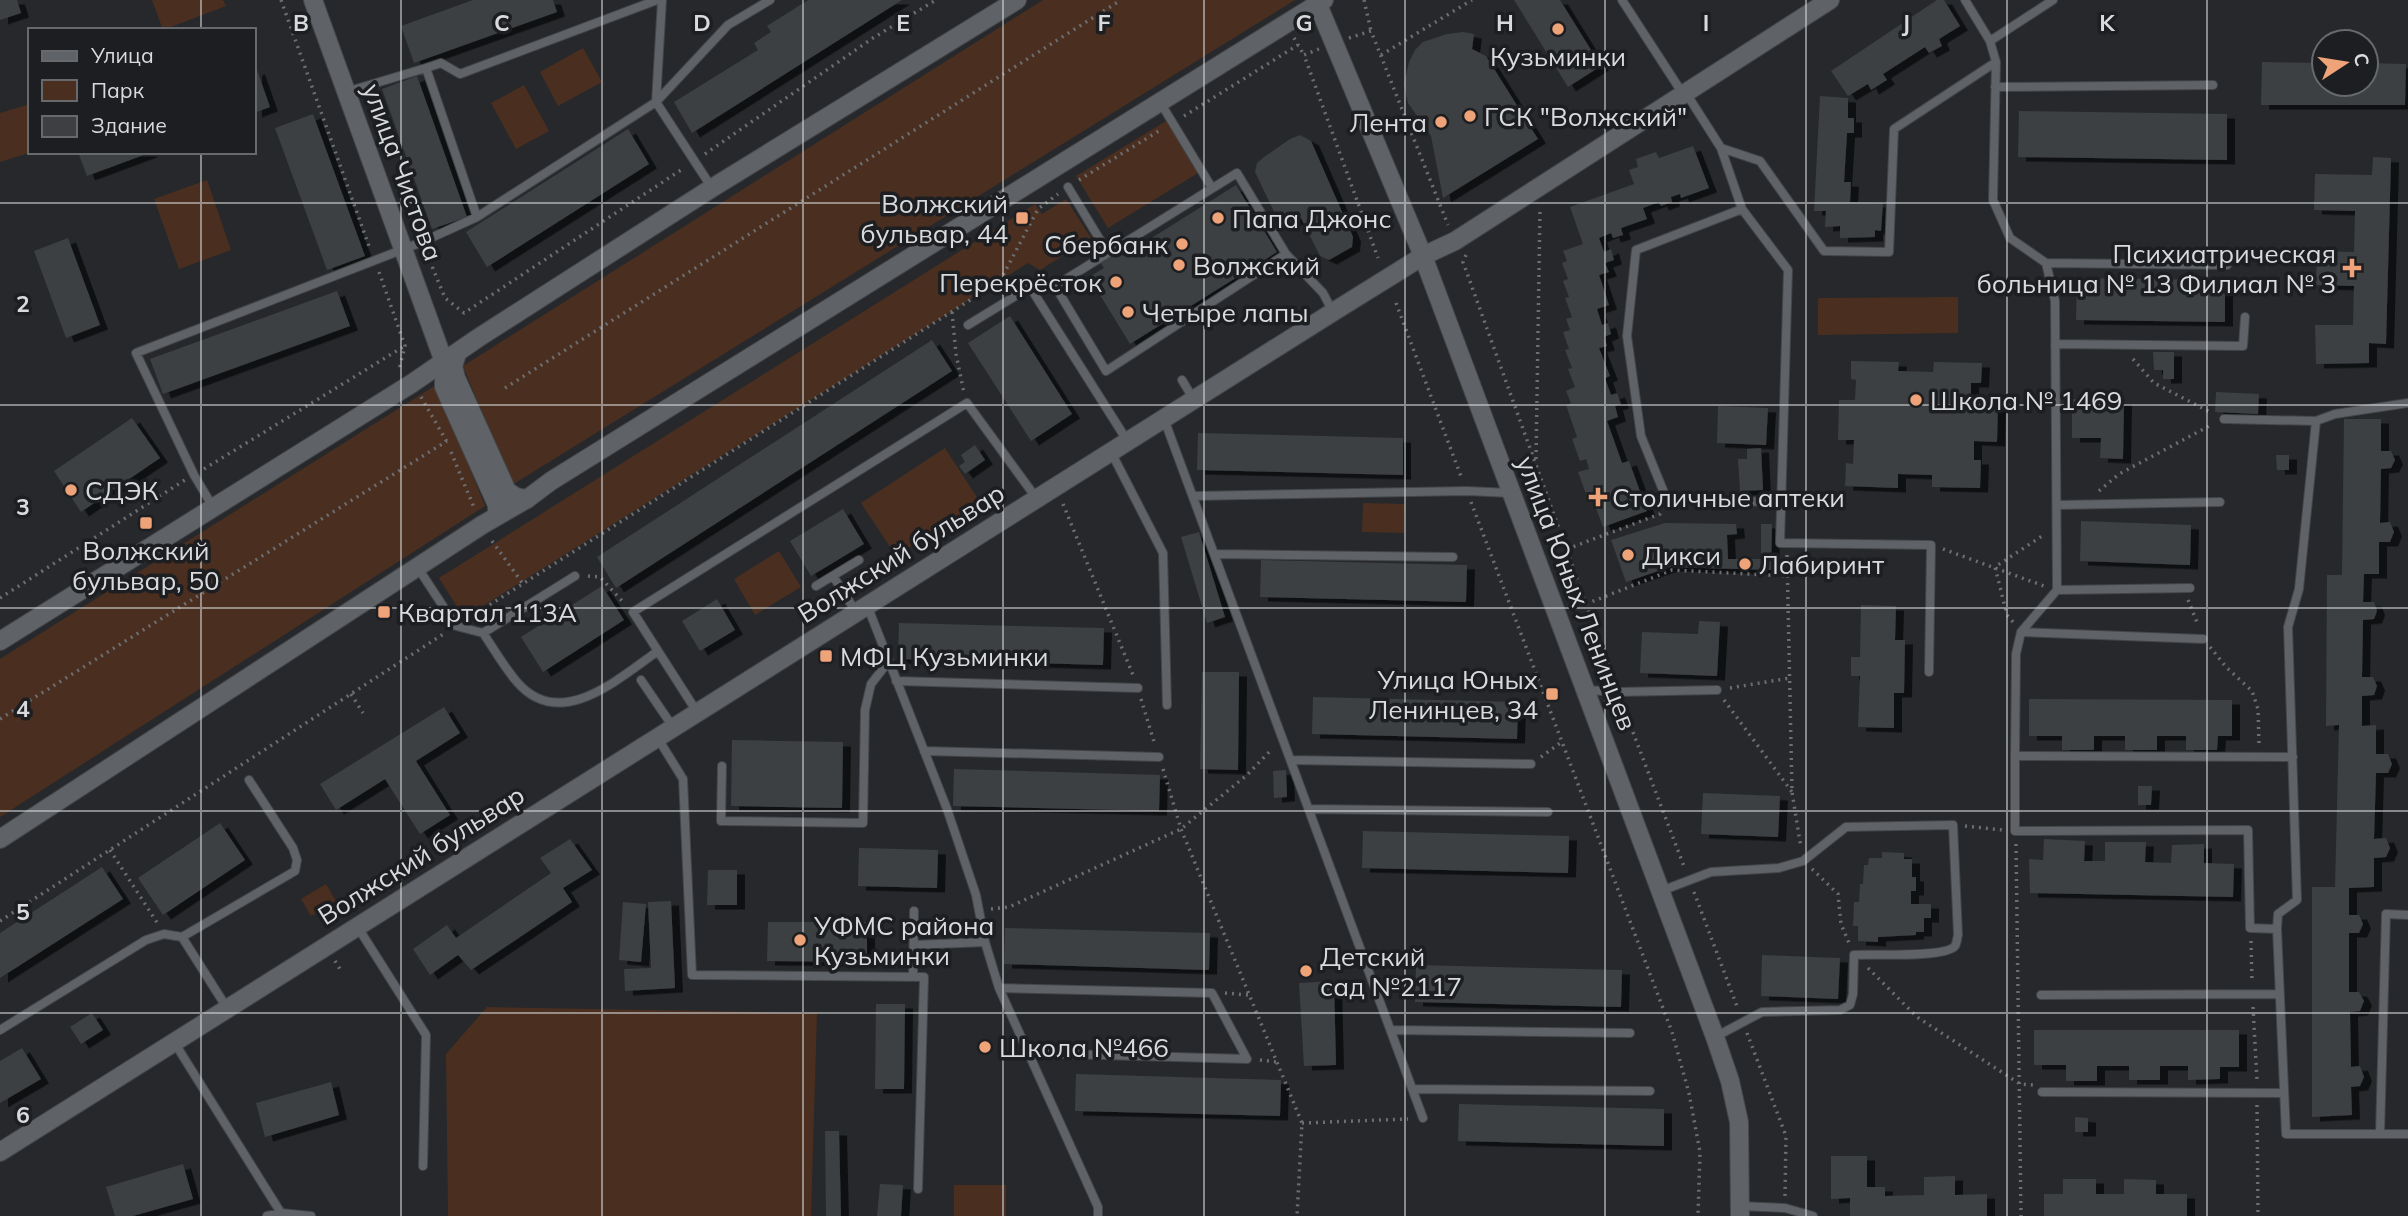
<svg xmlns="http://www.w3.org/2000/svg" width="2408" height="1216" font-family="Mulish,sans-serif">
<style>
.green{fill:#4a2f20}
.building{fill:#3d3f43;filter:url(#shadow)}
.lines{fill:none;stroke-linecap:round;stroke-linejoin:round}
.service-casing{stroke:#434548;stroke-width:10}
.tertiary-casing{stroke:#434548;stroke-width:20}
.secondary-casing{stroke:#434548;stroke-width:20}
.path{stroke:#6c6e71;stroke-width:3.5;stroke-dasharray:2 5;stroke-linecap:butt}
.service{stroke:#5f6266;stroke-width:8}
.tertiary{stroke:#5f6266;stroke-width:18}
.secondary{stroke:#5f6266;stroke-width:18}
.grid{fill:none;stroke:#d8dadc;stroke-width:2;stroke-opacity:0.55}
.poi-dot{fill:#efa378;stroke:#1c1e21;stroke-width:2.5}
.labels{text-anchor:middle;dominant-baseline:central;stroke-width:7;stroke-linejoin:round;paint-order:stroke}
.poi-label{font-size:26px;fill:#d8dadc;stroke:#1c1e21;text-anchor:start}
.street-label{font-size:26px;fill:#d8dadc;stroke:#1c1e21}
.grid-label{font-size:23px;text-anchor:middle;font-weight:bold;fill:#d8dadc;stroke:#1c1e21;stroke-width:7;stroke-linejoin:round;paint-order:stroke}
</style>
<defs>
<filter id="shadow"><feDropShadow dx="8" dy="4.5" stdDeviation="0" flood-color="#0009"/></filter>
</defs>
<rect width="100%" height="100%" fill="#26282b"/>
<!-- green -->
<path class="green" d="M152,0H223L226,6L163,30Z
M1043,0H1295L512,485L463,366Z
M583,48L602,82L558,106L540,72Z
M524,85L549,131L516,149L491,103Z
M30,104V152H32L0,162V113Z
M1166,121L1198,173L1108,228L1076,176Z
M207,180L231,250L179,269L154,199Z
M1066,199L1091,238L1040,270L1028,263L464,618L439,578L1035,204L1042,214Z
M1958,297V333L1818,335V298Z
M436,385L485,506L0,817V659Z
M945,448L980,502L896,556L861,503Z
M1363,503L1405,504L1404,533L1362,532Z
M779,551L801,587L755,615L734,579Z
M326,884L336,901L311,916L301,899Z
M487,1007L817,1013L811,1216H448L446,1054Z
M954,1185H1006V1216H954Z"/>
<!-- building -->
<path class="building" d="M0,0H17L21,13L0,20Z
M473,0H553L557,12L414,63L401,26Z
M808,0H902L692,133L674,102L758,50L754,43L771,32L767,26Z
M1514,0H1560L1601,66L1568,87Z
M1937,0H1944L1960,26L1939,39L1942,46L1929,53L1925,47L1883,74L1887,80L1871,90L1868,84L1848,96L1831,71Z
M1463,32L1474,34L1472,49L1486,56L1538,139L1443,198L1431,136L1408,103L1404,84L1409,62L1415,50L1423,42L1447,34Z
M2262,62L2324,63V84H2366V63L2406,64L2405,105H2261Z
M257,70L270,107L254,113V71Z
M417,76L467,217L432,229L382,89Z
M1820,96L1848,98V118H1854V133H1847L1844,182H1851L1850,202L1883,203L1881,231L1875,230V237L1840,238V226L1825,227L1826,211H1814Z
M2019,111L2227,114V160L2018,157Z
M313,114L365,256L327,270L275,128Z
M628,129L649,164L487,267L466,232Z
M1300,135L1311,141L1353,237L1352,247L1329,260L1320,256L1301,218L1284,224L1278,220L1255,172L1257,163L1264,157L1290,139Z
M1693,146L1709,188L1681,198L1680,194L1671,197L1672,202L1661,206L1659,202L1643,208L1647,219L1621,228L1623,235L1613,238L1611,233L1599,238L1604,252L1611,249L1614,260L1605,263L1609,272L1599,275L1609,305L1597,309L1602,325L1608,323L1611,334L1604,337L1607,346L1599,348L1610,376L1605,378L1611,395L1617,393L1621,404L1615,406L1618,417L1607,421L1622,463L1629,461L1647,511L1603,527L1590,492L1586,494L1578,472L1589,469L1586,459L1580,461L1572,439L1577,437L1566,405L1571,403L1566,391L1575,387L1568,369L1572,368L1565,350L1569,349L1563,332L1570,330L1566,319L1572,317L1565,298L1569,297L1563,281L1568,279L1562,263L1567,261L1563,251L1583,244L1570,207L1634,184L1629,170L1638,167L1636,159L1656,152L1659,158Z
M78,152H149V153L87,176Z
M2373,157L2391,158L2386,344L2369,343V363L2316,364L2315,325H2353L2354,286L2316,285L2317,251L2354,252L2355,211L2314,210L2315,174L2372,175Z
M1236,185L1277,252L1130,344L1089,277L1104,268L1100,262L1119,249L1123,256Z
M68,238L100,325L66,338L34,251Z
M2077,278L2225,280V322L2076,320Z
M337,291L350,326L163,394L150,359Z
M1010,316L1072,414L1031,441L968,343Z
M932,340L952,371L616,588L597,557Z
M2153,352H2174V379H2163V370H2154Z
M1851,361L1899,362L1898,371L1933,372L1934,362L1982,363L1981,383H1971V404H1998L1997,442L1974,441V460H1981L1980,488L1932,487V475L1898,474V488L1845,486L1846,463L1853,464L1854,440H1838L1839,400H1855L1856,380L1851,379Z
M2216,392L2259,394L2258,414L2215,412Z
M2072,399L2124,400L2123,459L2100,458L2101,438H2072Z
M1718,406L1768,408L1766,445L1717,443Z
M132,418L160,458L81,512L54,471Z
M2344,419H2381V451H2391L2395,460L2391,468L2381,469L2380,523L2390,522L2394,532L2390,542H2379V574H2364L2363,602H2374L2377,611L2374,619L2363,620L2362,677H2373L2377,686L2374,695L2362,696V726L2376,725V754H2388L2392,764L2388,773H2376L2374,839L2386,838L2390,848L2386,857L2374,858V887L2349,888V915H2359L2363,924L2359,933H2349V992H2359L2364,1001L2360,1011L2350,1012L2351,1067L2360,1066L2364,1077L2360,1086L2351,1087L2352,1115L2312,1117V887H2335L2339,725L2326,726L2327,575H2342Z
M1198,433L1403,438V475L1197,470Z
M975,445L985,460L965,474L959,466L965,462L961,455Z
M1761,448L1763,490L1740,491L1738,459H1747V449Z
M2276,455H2289V470H2277Z
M843,509L864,544L811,576L790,541Z
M2081,521L2191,525L2190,565L2080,561Z
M1665,523L1736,524L1737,534L1727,535L1728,559H1761V524H1772L1771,570L1670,567L1626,582L1611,540Z
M1199,532L1225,617L1207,623L1181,537Z
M1261,560L1467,565L1466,602L1260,597Z
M602,586L624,620L543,672L521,637Z
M717,599L735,630L700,651L682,621Z
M1861,605L1896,606L1895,640H1905L1904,693H1894V728L1858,727L1860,676H1851V657H1860Z
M1699,621L1720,622L1717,676L1640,673L1642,632L1698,634Z
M899,623L1104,628L1103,665L898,659Z
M1202,672H1239L1238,770L1200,769Z
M1313,697L1518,702L1517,739L1312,734Z
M2029,699L2232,700V736H2218L2217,750H2186V736H2157V750H2125V736H2094V750H2062V736H2029Z
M444,707L460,733L416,761L450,815L420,834L385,779L336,810L320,784Z
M732,740L843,742L842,808L731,806Z
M954,769L1160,775L1159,811L953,806Z
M1286,770L1287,797L1274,798L1273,771Z
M2138,786H2152L2151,805H2138Z
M1703,793L1780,796L1778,837L1701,834Z
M220,823L245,860L163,915L138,878Z
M1363,831L1569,836L1568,873L1362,868Z
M570,839L592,870L563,888L572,902L471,970L458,955L430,975L413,949L447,925L456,938L551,873L540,858Z
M2044,839L2085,841L2084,861H2105V842H2146L2145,862L2171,863L2172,845L2204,844V863L2234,864L2233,897L2030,893L2029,859L2043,860Z
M859,848L938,850L937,888L858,886Z
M1882,852L1904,853V859H1912V877H1916V891H1911V904H1931V918H1924V932H1916V935L1878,937V942L1858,941V926H1853L1854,902H1859L1860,884H1863L1864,865H1868L1869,858H1882Z
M102,867L123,899L0,978V933Z
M708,870H737V905H707Z
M671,901L675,988L625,991L624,969L651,968L648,902Z
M623,902L646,904L641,962L619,960Z
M768,922H867V962L767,961Z
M1005,928L1210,933L1209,970L1004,964Z
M1762,955L1840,958L1838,999L1761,996Z
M1416,965L1622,970L1621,1007L1415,1002Z
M1334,981L1336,1065L1304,1066L1299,983Z
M876,1004H905L904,1089H875Z
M92,1013L103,1030L81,1044L70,1027Z
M2034,1030H2239V1067H2220V1079L2188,1080V1066H2160V1080H2129V1066H2097V1081H2066V1065H2034Z
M22,1048L41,1079L0,1103V1061Z
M1076,1074L1281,1080L1280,1116L1075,1111Z
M331,1082L339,1115L265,1137L256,1103Z
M1459,1104L1664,1109V1146L1458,1141Z
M2075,1117L2088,1118V1132H2075Z
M825,1131H839L841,1216H826Z
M1831,1156H1867V1187H1885V1196L1924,1195V1177L1955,1176V1195L1987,1194V1216H1850V1198L1831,1199Z
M183,1164L193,1199L133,1216H115L106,1187Z
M2063,1179H2096V1194H2124V1179L2156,1180V1194H2187V1216H2044V1194H2063Z
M880,1184L903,1185L901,1216H877Z"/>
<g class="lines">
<!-- service casing -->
<g class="service-casing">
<path id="service" d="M662,0L656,102L712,188
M1622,0L1683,94
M1965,0L1990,41L1996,62L1993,200L2010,238L2046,263L2055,301L2057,590L2021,632L2016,654L2015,756L2293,757
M1990,41L2053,0
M426,68L441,63L460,74L657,0
M1995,87L2213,85
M1686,93L1721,148L1742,209L1636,250L1627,336L1641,436L1667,500L1781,502
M1160,102L1212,188
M1721,148L1760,161L1824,251L1889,252L1894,129L1996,62
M1068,187L1108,253
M1742,209L1788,270L1780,543L1931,545L1929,672
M477,217L656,102L728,25L770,0
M1286,254L1106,371L1055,286L1237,173L1286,254L1323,293L1333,312
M2046,263L2227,265
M968,325L1030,287L1128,442
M2055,344L2243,346L2245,317
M1182,380L1194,400
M2408,403L2335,414L2316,421L2299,589L2288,627L2297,900L2278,914L2277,929L2286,1134H2408
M1164,419L1423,1118
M2224,419L2316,421
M1111,452L1163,553L1167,705
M1194,496L1467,491L1511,493
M2057,505L2220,502
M213,507L194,475L136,353L422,242L477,217L426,68L346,92
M1215,554L1453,557
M418,568L456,626L483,633
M575,576L483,633C494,649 504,667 517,682C560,732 618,679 658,651
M833,576L856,612
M816,586L859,560
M2057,590L2190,588
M867,605L947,809L976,895L985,942L999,988L1098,1207V1216
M2021,632L2203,639
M641,680L673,727
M896,681L1138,688
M1587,690L1618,692L1717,690
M697,712L633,612L967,403L1037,499
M657,737L683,779L692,975L924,977L918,1189
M924,751L1159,757
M2015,756V831L2248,830L2250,928L2277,929
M1291,760L1531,764
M722,766L721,821L863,823L865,710L871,684L889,661
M1310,809L1548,812
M1661,891L1711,872L1779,868L1803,861L1846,827L1953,825L1958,935C1957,938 1957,943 1955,946C1946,958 1871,954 1854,955L1853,994L1850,1005L1840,1010L1762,1012L1715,1037
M357,926L426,1035L423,1166
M182,937L295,871L297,860L293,848L249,780
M914,945L985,942
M913,977L914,911
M999,988L1212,993L1247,1059L1029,1053
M2041,995L2279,994
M0,1030L146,940L164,934L182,937L227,1008
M1392,1030L1630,1033
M174,1042L281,1213
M1413,1089L1650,1091
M2042,1092L2282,1093
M2380,1134L2386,914L2408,915
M1740,1206L1785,1208L1813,1216
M267,1216L281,1213L311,1216"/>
</g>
<!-- tertiary casing -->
<g class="tertiary-casing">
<path id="tertiary" d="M313,0L444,362V387L497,505V516
M456,357L453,366L456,378L507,491L516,497L527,499
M0,1152L1333,312L1423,256L1455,241L1830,0"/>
</g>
<!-- secondary casing -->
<g class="secondary-casing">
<path id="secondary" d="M1316,0L1423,256L1715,1037L1730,1081L1739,1122L1740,1216
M0,641L411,384L478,338L712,188L1017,0
M0,839L482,525L527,499L551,481L1324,0"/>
</g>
<!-- path -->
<path class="path" d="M281,0L370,249
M1364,0L1371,31
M1294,38L1304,55
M1349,38L1371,31L1448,225
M1319,49L1304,55L1378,258
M1381,55L1472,0
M1184,116L1298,45
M705,154L873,38L936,0
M1079,180L1162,129
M427,254L445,298L464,313L684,168
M1466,255L1463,262L1613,679
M379,272L405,346L400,366L402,371
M1000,281L1038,209L1058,194
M1396,303L1462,479
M952,312L956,354L964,393
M2133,359L2154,383L2212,413
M505,388L1121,0
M421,397L447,442
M451,452L475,510
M1536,459L1540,208
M204,469L403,347
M2099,491L2119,474L2213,424
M1471,502L1672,1032L1689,1093L1700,1152L1698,1216
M1063,504L1133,675
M492,541L523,584
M1567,549L1660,514L1661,511
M1943,549L2044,586
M1787,555L1792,792L1801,848
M588,576L600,577L624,603
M0,598L185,480
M2188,600L2198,625
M1586,604L1672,570L1787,576
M472,616L1000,281L1014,280
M2013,622L2007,615L1995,567L2045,534
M2210,647L2226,667L2252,691L2258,709L2259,744
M1730,688L1790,678
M351,694L363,713
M1141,699L1155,745
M1724,700L1792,792
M1623,706L1685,869
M0,719L447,441
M1541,757L1563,741
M1163,769L1181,829L1302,1123L1297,1216
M1965,826L2003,830
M2016,844L2021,1216
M110,850L158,924
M1812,869L1838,894L1841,924L1849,943
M1694,892L1738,1009
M991,909L1009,907L1181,829L1247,775L1272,749
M0,921L445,633
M2251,941L2252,982
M335,961L341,971
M1868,968L1917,1017L2020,1084L2034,1085
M1225,993L1248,995
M2253,1007L2257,1080
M1747,1033L1786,1136L1785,1196
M1260,1060L1277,1062
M2257,1105L2258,1216
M1302,1123L1408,1119"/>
<!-- service -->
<use href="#service" class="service"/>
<!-- tertiary -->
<use href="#tertiary" class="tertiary"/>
<!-- secondary -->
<use href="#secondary" class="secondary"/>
</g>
<!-- grid -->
<path class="grid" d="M201,0V30M401,0V1216M602,0V1216M803,0V1216M1003,0V1216M1204,0V1216M1405,0V1216M1605,0V1216M1806,0V1216M2007,0V1216M2207,0V1216M201,152V1216M0,203H2408M0,405H2408M0,608H2408M0,811H2408M0,1013H2408"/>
<!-- markers -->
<g class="poi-dot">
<circle cx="1558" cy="29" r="7"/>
<circle cx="1470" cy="116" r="7"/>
<circle cx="1441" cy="122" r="7"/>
<rect x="1015" y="211" width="14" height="14" rx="3.5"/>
<circle cx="1218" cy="218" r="7"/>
<circle cx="1182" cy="244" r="7"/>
<circle cx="1179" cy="265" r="7"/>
<path d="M2348.5 257.5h7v7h7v7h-7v7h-7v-7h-7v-7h7z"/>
<circle cx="1116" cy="282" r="7"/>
<circle cx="1128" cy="312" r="7"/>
<circle cx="1916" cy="400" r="7"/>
<circle cx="71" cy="490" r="7"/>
<path d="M1594.5 486.5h7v7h7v7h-7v7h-7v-7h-7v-7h7z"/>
<rect x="139" y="516" width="14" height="14" rx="3.5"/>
<circle cx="1628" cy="555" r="7"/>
<circle cx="1745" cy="564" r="7"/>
<rect x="377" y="605" width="14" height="14" rx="3.5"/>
<rect x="819" y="649" width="14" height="14" rx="3.5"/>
<rect x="1545" y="687" width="14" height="14" rx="3.5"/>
<circle cx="800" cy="940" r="7"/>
<circle cx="1306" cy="971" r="7"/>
<circle cx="985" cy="1047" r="7"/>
</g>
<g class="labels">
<!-- poi labels -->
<g class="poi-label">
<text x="1558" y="56" text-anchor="middle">Кузьминки</text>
<text x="1484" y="116">ГСК "Волжский"</text>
<text x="1427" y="122" text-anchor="end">Лента</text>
<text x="1008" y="203" text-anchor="end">Волжский<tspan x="1008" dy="30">бульвар, 44</tspan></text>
<text x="1232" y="218">Папа Джонс</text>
<text x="1168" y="244" text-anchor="end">Сбербанк</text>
<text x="2336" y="253" text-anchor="end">Психиатрическая<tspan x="2336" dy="30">больница № 13 Филиал № 3</tspan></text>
<text x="1193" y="265">Волжский</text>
<text x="1102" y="282" text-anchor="end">Перекрёсток</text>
<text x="1142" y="312">Четыре лапы</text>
<text x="1930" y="400">Школа № 1469</text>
<text x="85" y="490">СДЭК</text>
<text x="1612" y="497">Столичные аптеки</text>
<text x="146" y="550" text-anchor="middle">Волжский<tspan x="146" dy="30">бульвар, 50</tspan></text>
<text x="1642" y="555">Дикси</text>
<text x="1759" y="564">Лабиринт</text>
<text x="398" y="612">Квартал 113А</text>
<text x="840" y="656">МФЦ Кузьминки</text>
<text x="1538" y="679" text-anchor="end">Улица Юных<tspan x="1538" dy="30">Ленинцев, 34</tspan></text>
<text x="814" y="925">УФМС района<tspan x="814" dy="30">Кузьминки</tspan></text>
<text x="1320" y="956">Детский<tspan x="1320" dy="30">сад №2117</tspan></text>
<text x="999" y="1047">Школа №466</text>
</g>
<!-- street labels -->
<g class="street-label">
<text transform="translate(403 172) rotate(70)">улица Чистова</text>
<text transform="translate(901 553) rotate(-32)">Волжский бульвар</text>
<text transform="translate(1577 593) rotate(69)">улица Юных Ленинцев</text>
<text transform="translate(421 855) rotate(-32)">Волжский бульвар</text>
</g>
</g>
<g class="grid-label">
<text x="301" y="31">B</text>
<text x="502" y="31">C</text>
<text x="702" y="31">D</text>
<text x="903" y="31">E</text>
<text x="1104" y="31">F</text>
<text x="1304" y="31">G</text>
<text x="1505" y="31">H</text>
<text x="1706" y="31">I</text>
<text x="1906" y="31">J</text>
<text x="2107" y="31">K</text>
<text x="23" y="312">2</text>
<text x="23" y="515">3</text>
<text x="23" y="717">4</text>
<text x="23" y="920">5</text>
<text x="23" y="1123">6</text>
</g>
<!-- legend -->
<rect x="28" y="28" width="228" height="126" fill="#1c1e21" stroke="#67696c" stroke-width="2"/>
<rect x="42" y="51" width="35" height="10" fill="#5f6266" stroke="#67696c" stroke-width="2"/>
<text x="91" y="63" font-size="21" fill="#d8dadc">Улица</text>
<rect x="42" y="80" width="35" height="21" fill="#4a2f20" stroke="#67696c" stroke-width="2"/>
<text x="91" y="98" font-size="21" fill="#d8dadc">Парк</text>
<rect x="42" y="116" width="35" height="21" fill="#3d3f43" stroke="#67696c" stroke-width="2"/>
<text x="91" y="133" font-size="21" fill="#d8dadc">Здание</text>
<!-- north arrow -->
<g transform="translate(2345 63) rotate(78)"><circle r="33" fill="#1c1e21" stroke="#67696c" stroke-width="2"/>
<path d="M0-5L12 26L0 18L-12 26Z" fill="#efa378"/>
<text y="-10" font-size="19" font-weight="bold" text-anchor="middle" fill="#d8dadc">С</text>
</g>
</svg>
